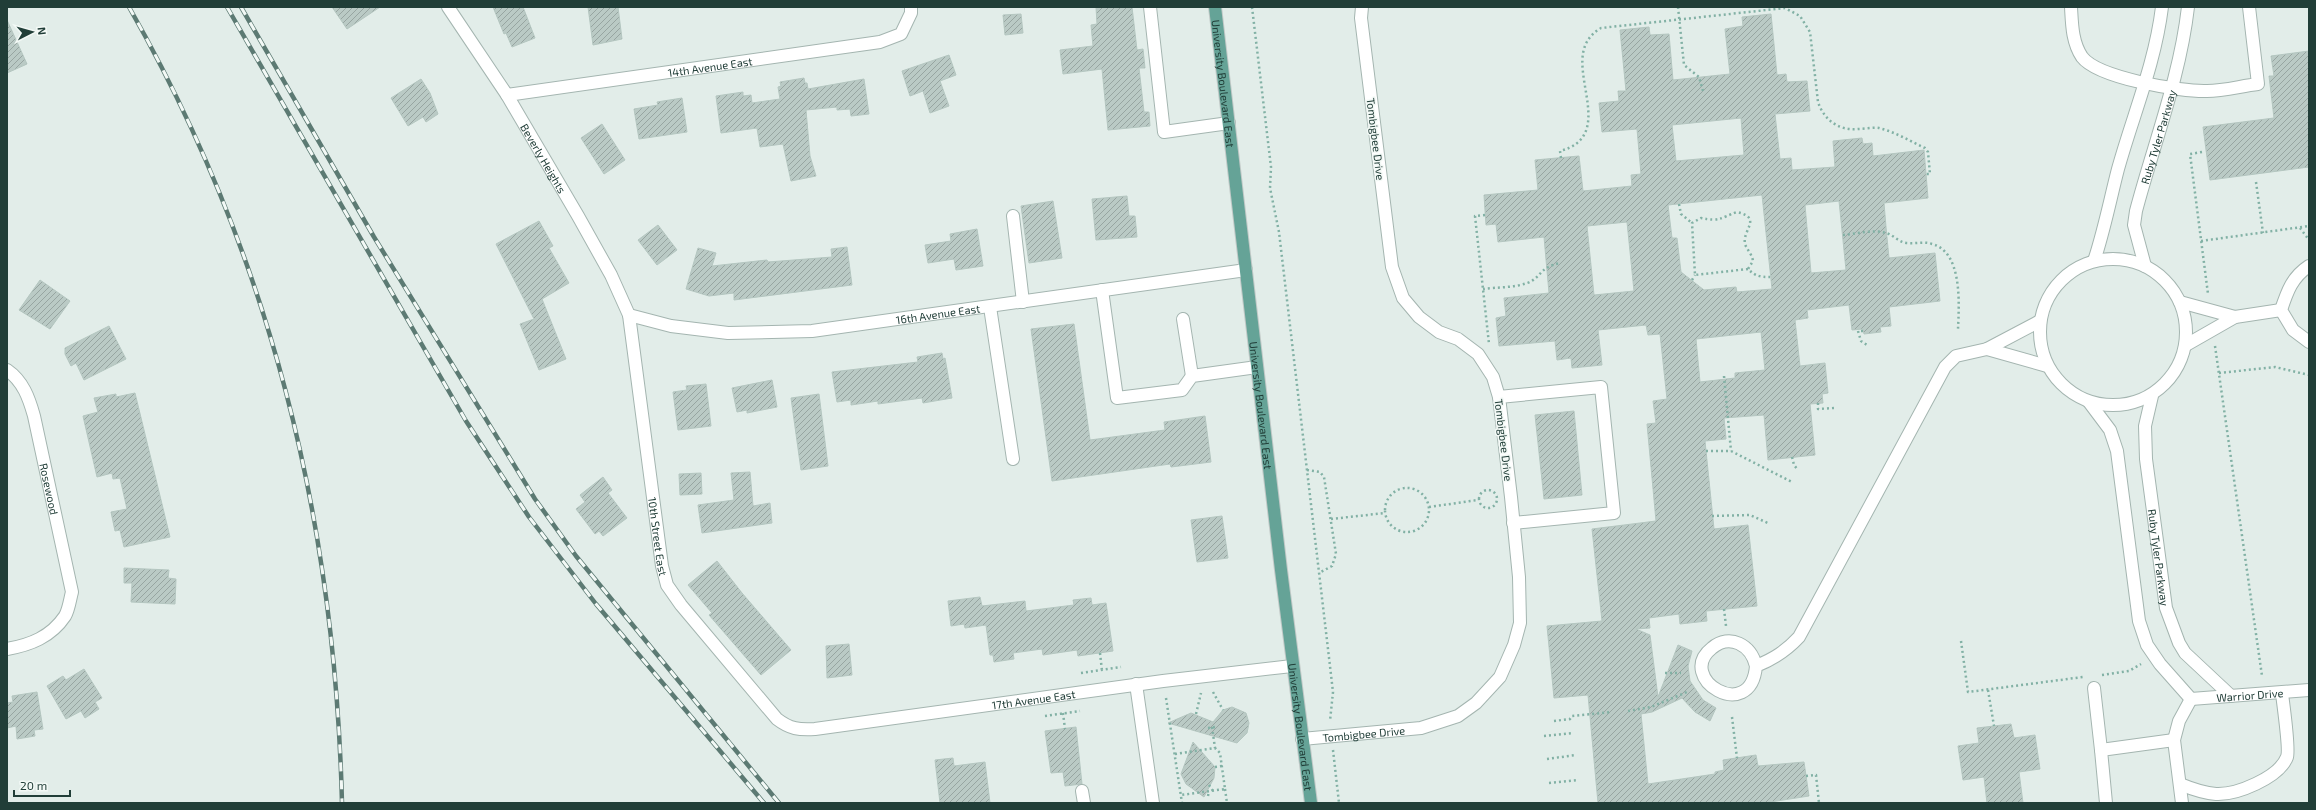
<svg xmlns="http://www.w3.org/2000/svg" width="2316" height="810" font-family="'Exo 2',sans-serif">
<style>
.building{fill:url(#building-hatch);stroke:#b4c6c0;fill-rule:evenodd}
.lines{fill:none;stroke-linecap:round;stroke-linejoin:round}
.minor-casing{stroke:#a4b5b0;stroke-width:14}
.major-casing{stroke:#c1c9c7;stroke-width:14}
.path{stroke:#82b1a5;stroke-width:2.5;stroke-dasharray:2 3;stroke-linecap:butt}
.minor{stroke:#fff;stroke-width:12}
.major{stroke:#65a397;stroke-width:12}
.rail-casing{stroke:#5c7a73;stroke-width:4.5}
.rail{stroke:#f3f9f6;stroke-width:3;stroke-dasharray:9;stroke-linecap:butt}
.labels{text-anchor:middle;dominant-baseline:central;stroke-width:3;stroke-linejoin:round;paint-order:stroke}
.street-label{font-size:11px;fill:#213e38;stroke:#f3f9f6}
</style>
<defs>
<pattern id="building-hatch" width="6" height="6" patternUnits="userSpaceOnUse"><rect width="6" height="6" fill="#bacac5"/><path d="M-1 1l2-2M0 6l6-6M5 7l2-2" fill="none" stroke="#97a5a1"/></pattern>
</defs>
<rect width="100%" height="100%" fill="#e2ede9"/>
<!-- building -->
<path class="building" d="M332,7H380L347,29Z
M493,7H523L535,38L512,47L506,33L504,34Z
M588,7H618L622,39L593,45Z
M1096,7H1132L1137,50L1143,49L1145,68H1139L1144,112H1149L1150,126L1108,130L1102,69L1063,74L1060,50L1093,46L1091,25L1097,24Z
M1021,14L1023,33L1005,35L1003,15Z
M1771,14L1777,75L1786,74L1787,82L1807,81L1810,111L1775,114L1780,159L1791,158L1792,170L1835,167L1833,141L1862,138L1863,144L1872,143L1873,156L1924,150L1928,198L1884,203L1886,227L1889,258L1935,253L1940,301L1889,307L1891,326L1880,327L1881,332L1864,334L1863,329L1852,330L1849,305L1807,310L1808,318L1795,320L1800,366L1825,363L1828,393L1822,394L1823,403L1810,404L1815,455L1768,460L1764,415L1724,418L1726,439L1705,441L1714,529L1748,525L1757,606L1706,611L1707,621L1680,624L1679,614L1649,618L1650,628L1636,629L1650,635L1658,697L1678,645L1692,651L1688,666L1690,681L1703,700L1716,708L1710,721L1695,712L1682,698L1652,712L1641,714L1648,784L1715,774V772L1724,770L1723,760L1756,755L1758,766L1804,762L1809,796L1764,803H1598L1588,695L1554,698L1547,626L1602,621L1592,529L1656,521L1647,424L1656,423L1653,401L1667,399L1660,334L1648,335L1646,325L1598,330L1602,365L1572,368L1571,358L1557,360L1555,341L1499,346L1496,318L1506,316L1504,298L1549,293L1544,237L1498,242L1496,224L1486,225L1484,195L1538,190L1535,160L1579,156L1583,191L1632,186L1631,175L1641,174L1637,129L1602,132L1599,103L1619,101L1618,91H1626L1620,30L1649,27L1650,35L1669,34L1673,80L1730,74L1725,29L1743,26L1742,17ZM1741,118L1744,155L1676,161L1672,125ZM1762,195L1772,289L1737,292L1736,287L1704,290L1681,272L1677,238H1672L1668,205ZM1839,201L1846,270L1811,273L1805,205ZM1627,222L1634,291L1594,295L1587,226ZM1761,332L1765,370L1735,373V378L1700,382L1696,339Z
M7,20L27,64L7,73Z
M2309,51V167L2210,180L2203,127L2274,118L2269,76H2274L2271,56Z
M949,55L956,75L940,81L949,106L930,113L923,91L910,96L902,71Z
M804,78L805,83H807L808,89L864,79L869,114L851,116L850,109L837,110V107L806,110L810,156L816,176L791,181L783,144L760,147L757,128L721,133L716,96L743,92V96L751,95L752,103L780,99L778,87L781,86L780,82Z
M421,79L430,93L438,114L426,122L423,117L408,126L391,98Z
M682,98L687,132L639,139L634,109L658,105L657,102Z
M602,124L625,160L604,174L581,138Z
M1127,196L1129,216H1135L1137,237L1096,240L1092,199Z
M1053,201L1062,258L1029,263L1021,206Z
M539,221L553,246L549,248L569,283L542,299L566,359L539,370L520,324L534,319L496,244Z
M658,225L677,250L657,265L638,240Z
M977,229L983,266L956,270L954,259L928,263L925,245L951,241L950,234Z
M847,247L852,285L734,300V293L709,296L686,289L698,248L716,253L712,266L767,260L768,262L832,257L831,249Z
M40,280L70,301L50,329L19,310Z
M1074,324L1090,440L1165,430L1164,422L1205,416L1211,462L1171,467L1170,464L1052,481L1031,329Z
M109,326L126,359L84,380L76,363L71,366L65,354V348Z
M942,353L943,359L945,358L952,398L923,403L922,398L878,404V401L851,405V400L837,402L832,372L918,362L917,357Z
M772,380L777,407L747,413V410L737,412L732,388Z
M706,384L711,426L678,430L673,392L687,390L686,386Z
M135,393L170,537L124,547L120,530L115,531L111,512L127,509L120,478L113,479L112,473L97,477L83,416L98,412L94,398L116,394V397Z
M819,394L828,466L801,470L791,398Z
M1574,411L1582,495L1544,499L1535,415Z
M750,472L753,506L770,503L772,523L702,533L698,505L734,500L731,473Z
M701,473L702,494L680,495L679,474Z
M603,477L612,490L608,493L627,518L603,536L599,531L595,534L576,509L585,502L580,495Z
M1222,516L1228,558L1197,562L1191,520Z
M717,561L742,593L791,650L761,675L709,615L712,613L688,585Z
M124,568L169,570L168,578L176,579L175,604L131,602L132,583H124Z
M980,597L982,606L1025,601L1026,611L1074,605L1073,600L1091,598L1092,605L1106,603L1113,651L1078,656L1077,650L1043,655L1042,649L1013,653L1014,659L994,662L993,655H990L986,625L965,628L964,624L951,626L948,601Z
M849,644L852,675L827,678L826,646Z
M84,669L102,698L95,702L99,709L85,718L81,711L66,719L47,686L63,676L66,680Z
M37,692L43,729L34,730L35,736L17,739L16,726L7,728V703L13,702L12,696Z
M1232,707L1246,713L1249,723L1247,733L1237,743L1168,723L1191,713L1213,722L1223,710Z
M2011,724L2014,738L2035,735L2040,769L2019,772L2023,803H1987L1984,777L1963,780L1958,746L1979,743L1977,728Z
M1076,727L1082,784L1065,786L1063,772L1051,773L1045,731Z
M1193,742L1215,767L1214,778L1204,797L1186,784L1181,774Z
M953,758L954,766L985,762L990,803H940L935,760Z"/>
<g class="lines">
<!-- minor casing -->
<g class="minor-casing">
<g id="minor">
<path id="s1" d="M448,7L507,95L578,216L611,275L629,315L662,566L667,585L681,605L777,719C790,729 799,730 815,729L1163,681L1292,666"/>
<path d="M1150,7L1164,132L1229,123"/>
<path d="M2071,7C2072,24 2072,42 2082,57C2098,78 2181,92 2207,91C2224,91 2241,86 2258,84L2249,7"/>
<path id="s2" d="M507,95L880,42L901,34L911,13V7"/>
<path d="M1013,216L1023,302"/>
<circle cx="2113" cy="332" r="73"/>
<path d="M2094,261C2104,231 2110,200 2118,169C2133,115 2155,64 2162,7"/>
<path id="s3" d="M2145,266L2134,225L2136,211C2154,143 2180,77 2188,7"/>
<path d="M2309,266C2292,277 2287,292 2281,310L2293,330L2309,342"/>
<path d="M1102,290L1117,398L1182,390L1192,376L1257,367"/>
<path d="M2180,302L2235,317"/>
<path d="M990,307L1013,459"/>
<path id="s4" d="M629,315L671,326L728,333L812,331L1246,270"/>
<path d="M1183,319L1192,376"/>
<path d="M2186,345L2235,317L2281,310"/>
<path d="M1987,349L2047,366"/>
<path id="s5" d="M7,370C23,381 29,398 34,416L72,592C70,599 69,609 65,616C51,637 30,645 7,649"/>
<path id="s6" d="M2152,396L2145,426L2146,459L2166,608L2179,643L2185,653L2231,696"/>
<path d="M1499,397L1601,387L1614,513L1513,523"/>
<path d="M2089,402L2110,430L2117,451L2139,621L2147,645L2160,664L2191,699"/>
<path d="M1756,666C1751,725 1674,678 1712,648C1730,633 1751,645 1756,666C1774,659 1786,651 1799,637L1945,367L1956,356L1987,349L2040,321"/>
<path d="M1136,684L1153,803"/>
<path d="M2094,688L2101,750"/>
<path id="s7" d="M2191,699L2309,690"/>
<path id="s8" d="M1302,739L1421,728L1458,716L1476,703L1500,677L1514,645L1520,623L1519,577L1511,497L1499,397L1493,377L1478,354L1458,339L1439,332L1419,317L1403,298L1392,267L1361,18L1362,7"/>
<path d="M2180,784C2192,789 2203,793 2216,794C2236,795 2279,778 2287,757C2290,749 2283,704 2282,693"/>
<path d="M1082,791L1084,803"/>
<path d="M2106,803L2101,750L2174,740"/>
<path d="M2182,803L2174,740L2179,721L2191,699"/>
</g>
</g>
<!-- major casing -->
<g class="major-casing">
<g id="major">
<path id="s9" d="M1215,7L1281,570L1311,803"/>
</g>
</g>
<!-- path -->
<path class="path" d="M1252,7L1271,167L1270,188L1279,232L1328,649L1333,692L1330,721
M1678,7L1684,65L1699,77L1703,91
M2202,152L2190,154L2208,294
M1561,158L1560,151C1614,137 1572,79 1585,46C1588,38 1594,32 1601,28L1785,8L1800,16L1810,32L1818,102C1824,120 1839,131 1858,129C1865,129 1873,127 1879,128C1895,132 1910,141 1925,148L1928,152L1930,174H1926
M2256,182L2263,233
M1679,204L1681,214L1692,223
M1485,215L1475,216L1489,344
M2300,228L2309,240
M1843,235C1856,234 1873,229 1886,233C1894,235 1899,243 1908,243C1916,244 1924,241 1932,244C1963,252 1959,305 1958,329
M2201,241L2309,226
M1748,269L1695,275L1692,223L1701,218C1720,222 1720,218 1737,212C1763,218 1742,230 1745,244C1747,250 1752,254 1753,261L1748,269C1755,276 1760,277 1770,277
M1692,280L1695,275
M1483,289C1496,287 1514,288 1527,283C1542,278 1538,267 1561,263
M1863,331H1858L1861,341L1867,345
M2215,346L2262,676
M2219,373L2275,367L2309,375
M1724,376L1731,451
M1818,403V409L1834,408
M1706,451H1731L1792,482
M1792,457L1794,465L1798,470
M1307,470L1320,472L1324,477L1336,554L1332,566L1319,573
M1385 510a22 22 0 1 1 44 0a22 22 0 1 1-44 0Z
M1479 499a9 9 0 1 1 18 0a9 9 0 1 1-18 0Z
M1429,507L1478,500
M1712,516L1750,515L1770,524
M1331,519L1385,513
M1724,609L1726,626
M1961,641L1968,692L2083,677
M1100,653L1102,671
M1081,673L1121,667
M1665,673H1681
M2102,675L2129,671L2141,664
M1988,690L1994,726
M1213,692L1223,710
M1166,698L1182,803
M1628,711L1651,707L1687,692
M1063,713L1065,729
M1196,714L1201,693
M1045,716L1080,711
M1732,717L1737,758
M1554,721L1570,719L1572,716L1611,712
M1212,727L1215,748
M1208,728L1215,727
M1544,736L1573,733
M1333,750L1339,803
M1175,754L1215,748L1220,753L1225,789L1181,795
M1547,759L1576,755
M1215,767L1222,766
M1806,776L1816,775L1819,803
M1549,783L1578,780
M1209,785L1213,791
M1225,789L1227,803
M1208,796L1209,791"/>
<!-- minor -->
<use href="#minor" class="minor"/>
<!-- major -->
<use href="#major" class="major"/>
<!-- rail casing -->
<g class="rail-casing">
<path id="rail" d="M129,7C270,255 335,519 342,803
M227,7L466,421L529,517L596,604L764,803
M241,7L374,237L535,499L576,556L779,803"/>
</g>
<!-- rail -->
<use href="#rail" class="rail"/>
</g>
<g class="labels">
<!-- street labels -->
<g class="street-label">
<text stroke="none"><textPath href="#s2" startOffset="205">14th Avenue East</textPath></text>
<text stroke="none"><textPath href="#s9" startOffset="77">University Boulevard East</textPath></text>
<text stroke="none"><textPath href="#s3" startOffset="134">Ruby Tyler Parkway</textPath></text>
<text transform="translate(1376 139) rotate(83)">Tombigbee Drive</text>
<text stroke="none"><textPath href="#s1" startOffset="179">Beverly Heights</textPath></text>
<text stroke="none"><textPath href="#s4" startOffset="312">16th Avenue East</textPath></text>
<text stroke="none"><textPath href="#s9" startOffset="401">University Boulevard East</textPath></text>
<text transform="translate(1504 440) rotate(83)">Tombigbee Drive</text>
<text stroke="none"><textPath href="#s5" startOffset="129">Rosewood</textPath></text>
<text stroke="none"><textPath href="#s1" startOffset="581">10th Street East</textPath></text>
<text stroke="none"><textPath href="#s6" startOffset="163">Ruby Tyler Parkway</textPath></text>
<text stroke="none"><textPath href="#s7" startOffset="59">Warrior Drive</textPath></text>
<text stroke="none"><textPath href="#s1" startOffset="1065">17th Avenue East</textPath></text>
<text stroke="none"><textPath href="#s9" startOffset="725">University Boulevard East</textPath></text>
<text stroke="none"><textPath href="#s8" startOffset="62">Tombigbee Drive</textPath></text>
</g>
</g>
<!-- border -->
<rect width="2316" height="810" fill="none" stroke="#213e38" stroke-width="16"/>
<!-- north arrow -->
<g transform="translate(32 32) rotate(84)" stroke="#f3f9f6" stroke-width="3" paint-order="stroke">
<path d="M0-3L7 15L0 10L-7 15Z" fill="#213e38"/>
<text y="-6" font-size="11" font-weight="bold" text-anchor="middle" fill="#213e38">N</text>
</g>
<!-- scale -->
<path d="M14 790v6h56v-6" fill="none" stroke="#213e38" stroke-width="2"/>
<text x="20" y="790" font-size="12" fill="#213e38" stroke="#f3f9f6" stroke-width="3" paint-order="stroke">20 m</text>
</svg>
